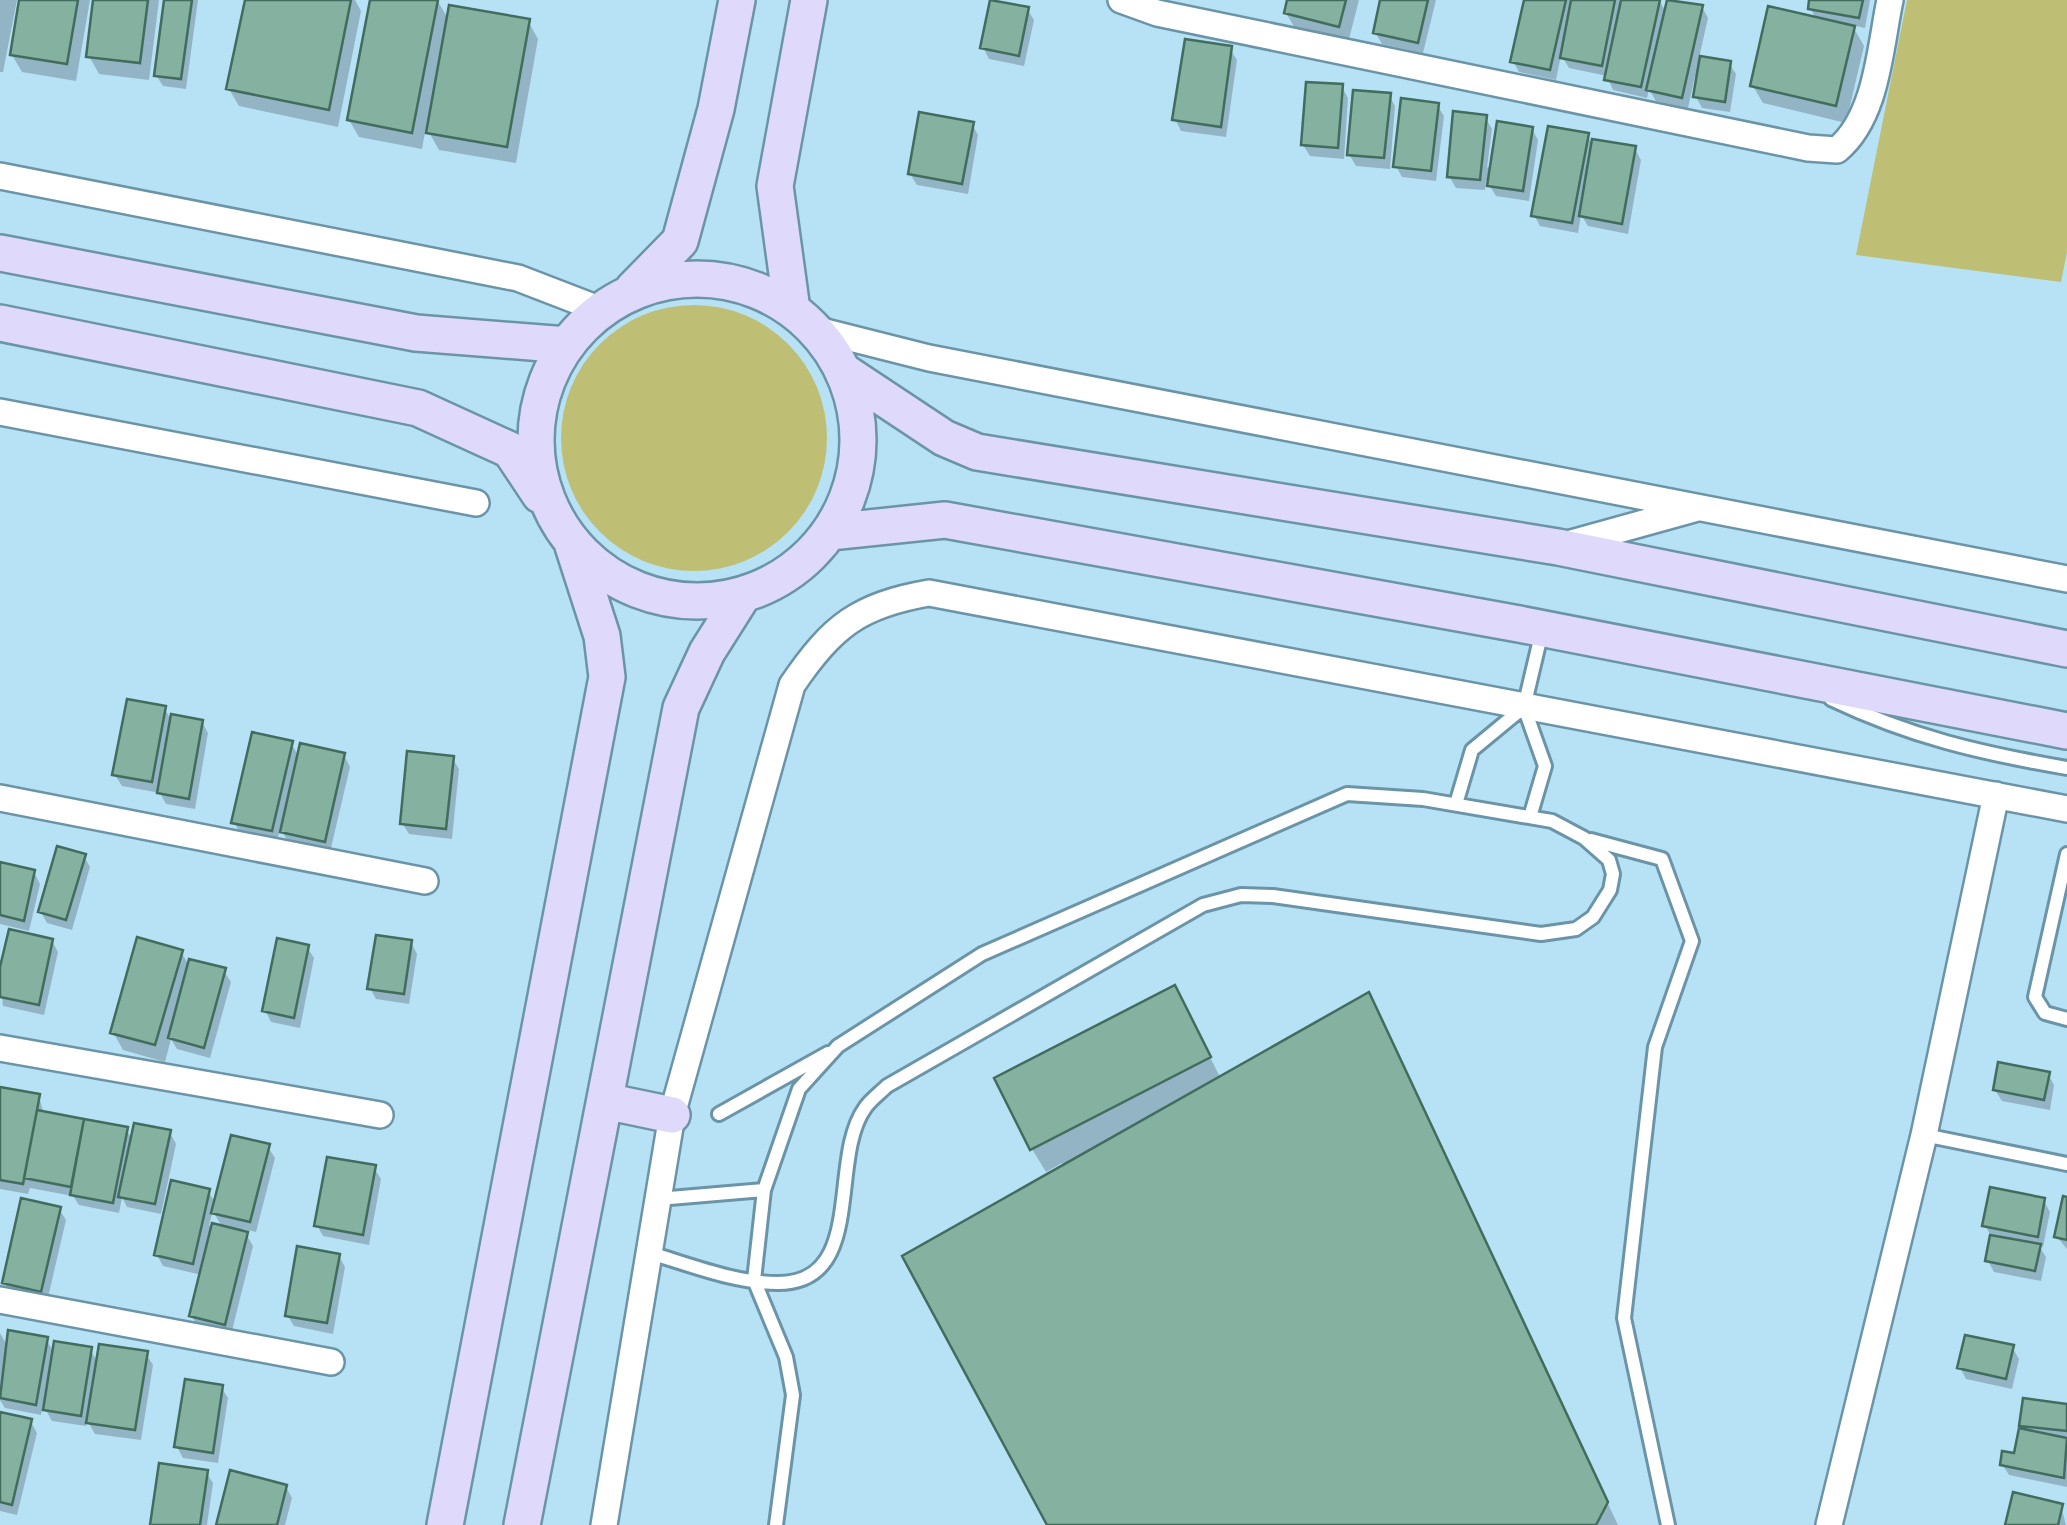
<svg xmlns="http://www.w3.org/2000/svg" width="2067" height="1525" font-family="'Public Sans',sans-serif">
<style>
.green{fill:#bebf74}
.shadow{fill:#0003;fill-rule:evenodd}
.building{fill:#85b1a0;stroke:#426c5d;stroke-width:2.5}
.lines{fill:none;stroke-linecap:round;stroke-linejoin:round}
.lane-casing{stroke:#6b94a7;stroke-width:18}
.street-casing{stroke:#6b94a7;stroke-width:30}
.secondary-casing{stroke:#6b94a7;stroke-width:40}
.lane{stroke:#fff;stroke-width:12}
.street{stroke:#fff;stroke-width:25}
.secondary{stroke:#dfdafb;stroke-width:35}
</style>
<rect width="100%" height="100%" fill="#b7e2f6"/>
<!-- green -->
<path class="green" d="M1907,0H2067V252L2061,282L1856,255Z
M561 438a133 133 0 1 1 266 0a133 133 0 1 1-266 0Z"/>
<!-- shadow -->
<path class="shadow" d="M0,0H17L3,72H0Z
M22,0H90L76,81L22,72L12,55Z
M96,0H159L149,80L99,74L89,56Z
M167,0H198L186,89L163,86L156,75Z
M247,0H355L361,11L338,127L239,106L229,89Z
M372,0H437L449,20L528,21L538,39L516,163L439,150L426,127L422,149L359,137L349,120Z
M1289,0H1359L1348,43L1296,30L1286,13Z
M1383,0H1436L1423,53L1382,44L1375,32Z
M1526,0H1619L1622,6L1624,0H1659L1666,12L1669,0L1702,7L1708,18L1699,58L1729,63L1736,74L1730,112L1702,108L1696,97L1699,77L1695,76L1688,108L1656,101L1649,89L1647,98L1613,90L1607,76L1569,68L1561,55L1556,80L1519,72L1513,61Z
M1812,0H1870L1865,28L1852,25L1864,46L1846,123L1763,103L1753,86L1817,20L1810,8Z
M1027,9L1034,20L1024,66L989,59L983,47Z
M1230,49L1237,60L1226,137L1181,131L1175,119Z
M1342,87L1348,98L1344,159L1310,156L1303,145Z
M1389,95L1395,106L1390,169L1356,166L1349,154Z
M1437,105L1444,116L1436,181L1402,177L1396,166Z
M1485,117L1492,129L1487,168L1532,129L1538,140L1529,201L1496,196L1486,180L1485,190L1456,188L1449,176Z
M972,124L978,135L968,194L917,185L910,174Z
M1587,136L1594,146L1635,149L1641,160L1628,234L1588,226L1581,215L1578,233L1540,226L1534,215Z
M164,708L172,721L202,722L208,733L195,809L166,804L160,793L122,786L115,775Z
M291,743L299,757L344,755L350,767L330,852L289,843L280,828L277,841L240,833L234,822Z
M452,758L459,769L452,839L409,834L402,823Z
M84,856L90,867L72,930L47,923L41,912Z
M0,864L34,872L40,884L29,931L0,924Z
M52,941L58,952L44,1015L3,1006L0,978Z
M411,942L417,954L409,1004L376,999L370,988Z
M307,947L314,958L300,1028L271,1022L265,1010Z
M181,952L190,967L224,971L231,982L210,1058L177,1049L171,1039L165,1062L123,1050L113,1032Z
M1368,996L1618,1525H1050L1064,1167L1062,1163L1046,1172L1032,1149L1187,1011L1221,1079Z
M2048,1074L2054,1085L2050,1110L2002,1101L1995,1090Z
M0,1089L39,1097L44,1114L126,1129L133,1141L170,1133L176,1144L161,1214L127,1207L122,1197L119,1213L79,1205L73,1196L30,1188L28,1194L0,1189Z
M268,1147L275,1158L256,1232L243,1229L253,1246L231,1335L198,1327L192,1316L202,1275L163,1266L157,1255L208,1191L216,1204ZM213,1211L223,1229L209,1225Z
M374,1168L381,1179L369,1245L323,1236L317,1225Z
M2067,1199V1249L2057,1237Z
M2044,1201L2050,1212L2043,1247L2039,1246L2046,1257L2041,1281L1994,1272L1988,1261L1992,1238L1985,1225Z
M59,1209L66,1220L47,1302L11,1294L4,1282Z
M339,1256L345,1267L333,1334L294,1326L287,1315Z
M0,1333L8,1347L46,1339L54,1353L90,1349L98,1363L146,1354L153,1365L141,1440L95,1434L87,1420L86,1426L52,1421L43,1405L41,1415L5,1408L0,1400Z
M2012,1347L2019,1359L2012,1389L1966,1379L1960,1367Z
M221,1387L228,1398L218,1463L183,1458L177,1447Z
M2067,1406V1487L2009,1475L2002,1464L2016,1456L2026,1432L2022,1425Z
M0,1415L31,1422L37,1433L17,1515L0,1511Z
M206,1472L213,1483L207,1525H153Z
M286,1487L292,1498L285,1525H218Z
M2061,1506L2066,1525H2007Z"/>
<!-- building -->
<path class="building" d="M19,0H78L67,64L10,55Z
M93,0H148L140,63L86,57Z
M164,0H192L181,79L154,76Z
M245,0H351L329,110L226,89Z
M370,0H438L412,133L347,120Z
M990,0L1029,7L1019,56L980,48Z
M1287,0H1346L1339,27L1284,13Z
M1380,0H1428L1418,43L1373,33Z
M1524,0H1566L1550,70L1510,62Z
M1571,0H1615L1602,66L1560,58Z
M1621,0H1660L1641,87L1604,80Z
M1667,0L1703,5L1682,98L1646,90Z
M1809,0H1863L1859,18L1808,9Z
M449,5L530,19L507,147L426,133Z
M1768,6L1855,26L1836,106L1750,86Z
M1185,39L1232,46L1221,127L1172,120Z
M1700,56L1731,61L1725,102L1693,97Z
M1306,82L1343,84L1338,148L1301,145Z
M1353,90L1391,93L1384,158L1347,155Z
M1401,98L1439,103L1431,171L1393,167Z
M1453,111L1487,115L1480,180L1447,177Z
M919,112L974,122L962,184L908,174Z
M1497,121L1533,127L1523,191L1487,186Z
M1548,126L1589,133L1572,223L1531,216Z
M1592,139L1636,146L1622,224L1579,216Z
M127,699L166,706L152,782L112,775Z
M171,714L203,720L189,799L157,793Z
M252,732L293,741L272,831L231,823Z
M300,743L345,753L325,842L280,832Z
M407,751L454,756L446,829L400,824Z
M57,846L86,854L66,920L38,912Z
M0,862L35,870L24,921L0,915Z
M9,929L53,939L39,1005L0,997V967Z
M376,935L412,940L404,994L367,989Z
M137,937L183,950L155,1045L110,1033Z
M277,938L309,945L294,1018L262,1011Z
M189,959L226,968L204,1048L168,1038Z
M1175,985L1211,1057L1030,1150L994,1078Z
M1369,992L1608,1502L1596,1525H1047L902,1256Z
M1998,1062L2050,1072L2044,1100L1993,1090Z
M0,1087L40,1094L23,1184L0,1180Z
M37,1110L84,1119L71,1187L24,1178Z
M84,1119L128,1127L113,1203L70,1195Z
M134,1123L171,1130L155,1204L118,1197Z
M231,1135L270,1144L250,1222L211,1213Z
M327,1157L376,1165L363,1235L314,1226Z
M171,1180L210,1189L193,1264L154,1255Z
M1990,1187L2045,1198L2038,1237L1982,1226Z
M2063,1196L2067,1197V1240L2054,1237Z
M21,1198L61,1207L41,1292L2,1283Z
M212,1223L248,1232L225,1325L189,1316Z
M1990,1235L2041,1244L2035,1271L1985,1261Z
M297,1246L340,1254L327,1323L285,1316Z
M8,1330L48,1337L36,1405L0,1398Z
M1965,1335L2014,1345L2006,1379L1957,1368Z
M54,1341L92,1347L81,1416L43,1410Z
M99,1344L148,1351L135,1430L86,1423Z
M185,1379L223,1385L213,1453L174,1447Z
M2023,1398L2067,1404V1431L2019,1426Z
M0,1412L32,1419L12,1505L0,1502Z
M2019,1428L2067,1438L2064,1478L2000,1465L2002,1451L2014,1453Z
M159,1463L208,1470L200,1525H150Z
M230,1470L287,1485L277,1525H216Z
M2013,1492L2063,1504L2058,1525H2005Z"/>
<g class="lines">
<!-- lane casing -->
<g class="lane-casing">
<path id="lane" d="M1831,699C1911,737 1980,753 2067,768
M1456,804L1472,750L1524,707
M1530,817L1545,766L1524,707L1542,631
M1591,840L1662,859L1692,941L1655,1047L1624,1318L1668,1525
M2067,854L2035,997L2045,1013L2067,1019
M719,1114L828,1053
M1924,1135L2067,1164
M764,1190L754,1280L786,1357L793,1395L776,1525
M650,1253C691,1265 735,1283 778,1283C867,1283 828,1159 865,1108C870,1100 880,1093 887,1086L1203,905L1241,895L1273,896L1541,934L1576,929L1593,917L1610,890L1613,874L1609,860L1584,838L1552,821L1423,799L1347,794L982,954L838,1046L799,1089L764,1190L658,1199"/>
</g>
<!-- street casing -->
<g class="street-casing">
<path id="street" d="M1121,0L1157,13L1808,148L1837,150C1877,117 1880,48 1890,0
M0,176L518,278L601,310
M818,330L929,358L2067,579
M0,412L476,503
M1564,545L1694,509
M0,798L425,881
M0,1048L380,1115
M0,1300L331,1362
M604,1525L672,1115L792,685C832,626 859,605 929,593L2067,809
M1829,1525L1924,1135L1996,795"/>
</g>
<!-- secondary casing -->
<g class="secondary-casing">
<path id="secondary" d="M0,253L416,333L567,345
M536 440a161 161 0 1 1 322 0a161 161 0 1 1-322 0Z
M633,289L680,241L716,109L737,0
M792,310L775,186L809,0
M0,323L418,408L510,450L540,495
M846,373L944,438L977,452L1558,547L2067,649
M830,532L945,520L1519,624L2067,731
M605,1101L672,1115
M445,1525L607,677L602,636L573,546
M522,1525L681,708L707,652L743,595"/>
</g>
<!-- lane -->
<use href="#lane" class="lane"/>
<!-- street -->
<use href="#street" class="street"/>
<!-- secondary -->
<use href="#secondary" class="secondary"/>
</g>
</svg>
